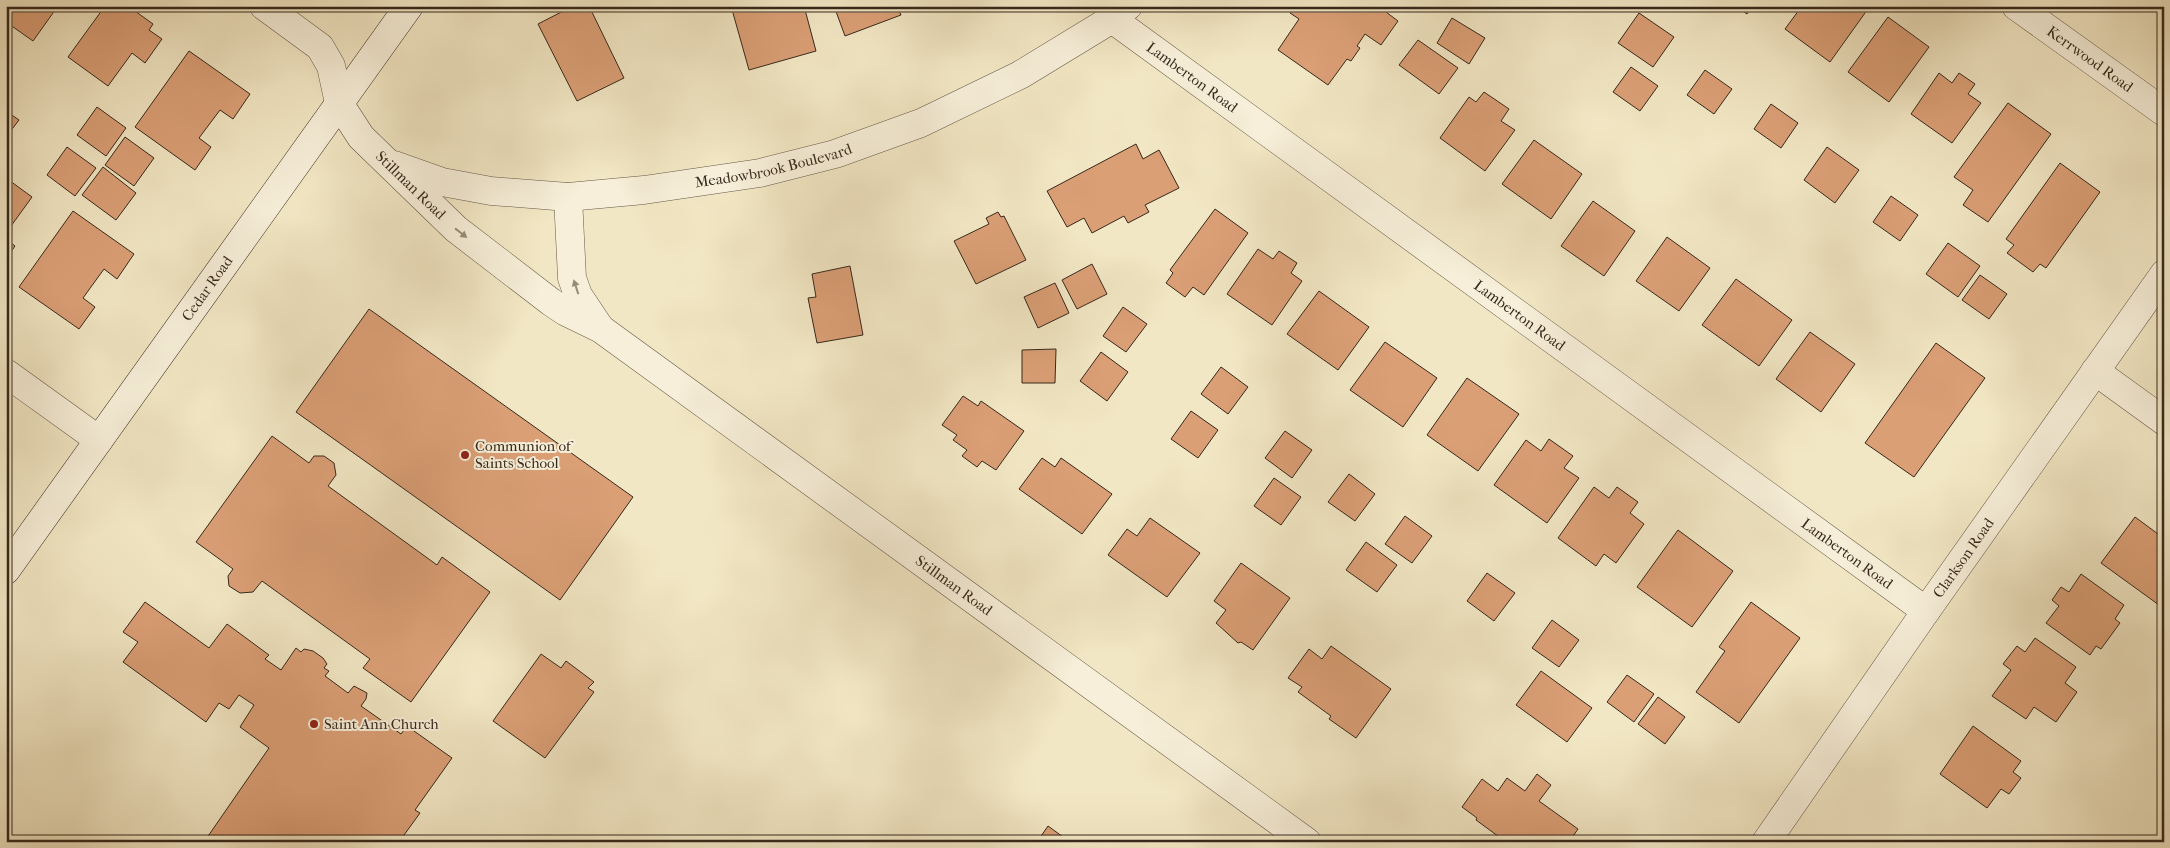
<svg xmlns="http://www.w3.org/2000/svg" width="2170" height="848" font-family="'IM FELL French Canon',serif">
<style>
.building{fill:#db9f76;stroke:#36281c}
.lines{fill:none;stroke-linecap:round;stroke-linejoin:round}
.street-casing{stroke:#655846;stroke-width:29}
.secondary-casing{stroke:#36281c;stroke-width:29}
.street{stroke:#f7efd9;stroke-width:28}
.secondary{stroke:#f7efd9;stroke-width:28}
.oneway{fill:#968c7a}
.poi-dot{fill:#8f2418;stroke:#f7efd9;stroke-width:2}
.labels{text-anchor:middle;dominant-baseline:central;stroke-width:4;stroke-linejoin:round;paint-order:stroke}
.street-label{font-size:15px;fill:#36281c;stroke:#f7efd9}
.poi-label{font-size:15px;fill:#36281c;stroke:#f7efd9;text-anchor:start}
</style>
<rect width="100%" height="100%" fill="#f2e7c4"/>
<filter id="stains"><feTurbulence type="fractalNoise" baseFrequency=".004" numOctaves="4"/><feColorMatrix values="0 0 0 0 .2 0 0 0 0 .09 0 0 0 0 .02 0 0 0 .5 -.17"/></filter>
<radialGradient id="worn" r=".72"><stop offset=".6" stop-color="#630" stop-opacity="0"/><stop offset="1" stop-color="#630" stop-opacity=".3"/></radialGradient>
<!-- building -->
<path class="building" d="M6,6H58L33,41L6,22Z
M105,6H128L153,24L149,30L162,39L145,63L132,53L108,86L68,57Z
M573,6H589L624,78L577,101L538,24Z
M731,6H804L816,51L749,70Z
M834,6H897L901,15L845,36Z
M1295,6H1378L1398,21L1381,45L1365,34L1357,46L1360,48L1351,61L1347,59L1328,85L1278,50L1299,19L1290,13Z
M1736,6H1752L1747,14Z
M1802,6H1870L1830,62L1785,29Z
M1639,13L1674,37L1653,67L1618,43Z
M1888,17L1929,47L1889,102L1848,72Z
M1452,18L1485,38L1469,64L1437,43Z
M1418,40L1458,68L1439,94L1399,65Z
M189,51L250,94L233,119L220,110L199,138L211,147L195,170L135,127Z
M1631,67L1658,86L1640,111L1613,92Z
M1705,70L1732,89L1714,114L1687,95Z
M1939,73L1952,83L1959,73L1975,84L1968,94L1981,103L1952,143L1911,114Z
M1484,92L1509,109L1501,121L1515,130L1485,171L1440,138L1469,97L1476,102Z
M2008,103L2051,134L1988,222L1963,205L1973,190L1954,177Z
M1771,104L1798,123L1781,148L1754,129Z
M97,107L126,128L106,156L77,135Z
M6,111L19,120L6,137Z
M125,137L154,158L134,186L105,165Z
M1534,140L1582,174L1551,219L1502,184Z
M1136,144L1143,159L1159,150L1179,188L1145,205L1149,212L1128,223L1124,216L1092,233L1084,218L1067,227L1047,191Z
M67,147L96,168L75,196L47,175Z
M1827,147L1859,170L1835,203L1804,180Z
M2060,163L2100,192L2046,268L2040,264L2033,272L2007,253L2014,245L2006,239Z
M103,167L136,193L116,220L82,195Z
M6,178L32,197L6,233Z
M1891,196L1918,215L1900,241L1873,222Z
M1593,201L1635,231L1604,276L1561,246Z
M1215,209L1248,233L1204,295L1193,287L1185,297L1166,283L1173,273L1170,270Z
M73,211L134,254L117,279L104,269L83,298L95,307L79,329L19,287Z
M998,212L1001,217L1004,216L1026,260L976,284L954,241L989,224L986,218Z
M1667,237L1710,268L1679,311L1636,281Z
M6,239L15,246L6,259Z
M1948,243L1980,266L1958,297L1926,274Z
M1258,249L1273,259L1279,251L1297,263L1291,273L1302,281L1272,325L1227,294Z
M1092,264L1107,294L1077,309L1062,280Z
M850,266L863,335L817,343L808,298L816,297L812,274Z
M1980,275L2007,294L1989,319L1962,300Z
M1736,279L1792,320L1759,366L1702,325Z
M1055,283L1069,313L1038,328L1024,297Z
M1319,291L1369,327L1338,370L1287,334Z
M1123,307L1147,324L1126,352L1103,336Z
M369,309L633,497L560,600L296,412Z
M1810,332L1855,364L1821,412L1776,379Z
M1385,342L1437,378L1403,427L1350,390Z
M1936,343L1985,378L1914,477L1865,443Z
M1056,349L1055,383H1022V350Z
M1101,352L1128,372L1107,401L1080,381Z
M1221,367L1248,387L1228,414L1201,394Z
M1467,378L1519,414L1478,471L1427,435Z
M963,396L978,406L981,401L1024,431L996,470L982,461L977,467L962,456L967,450L953,440L957,435L942,425Z
M1191,411L1218,430L1198,458L1171,439Z
M1285,431L1312,450L1292,478L1265,458Z
M272,436L309,463L314,456H324L334,463L336,475L328,486L437,565L442,557L490,592L411,702L363,668L370,659L262,581L253,592L240,593L229,586L228,576L233,569L196,542Z
M1549,439L1573,456L1564,468L1579,478L1547,523L1494,485L1526,440L1541,451Z
M1042,458L1055,467L1061,458L1112,494L1082,534L1019,489Z
M1349,474L1375,494L1355,521L1328,502Z
M1274,478L1301,497L1281,525L1254,506Z
M1594,487L1609,498L1617,487L1638,502L1630,513L1644,524L1616,563L1604,554L1596,566L1558,538Z
M1405,516L1432,536L1412,563L1385,544Z
M2135,517L2158,534L2162,530L2164,531V598L2159,605L2101,563Z
M1150,518L1200,553L1167,597L1108,555L1127,529L1137,536Z
M1678,530L1733,571L1692,627L1637,587Z
M1366,542L1397,565L1377,592L1346,570Z
M1241,563L1290,598L1253,650L1241,642L1238,643L1216,623L1226,610L1214,601Z
M1487,573L1515,593L1494,621L1467,601Z
M2081,574L2124,605L2115,619L2120,623L2101,649L2096,646L2090,655L2046,623L2059,606L2052,600L2061,587L2069,592Z
M145,602L209,648L227,624L269,655L265,659L281,670L296,648L301,652L304,649L313,651L323,658L327,664L324,668L329,671L325,676L348,693L354,686L367,693L366,699L361,706L401,734L407,726L452,758L415,810L420,813L399,842H204L269,748L240,727L254,705L239,695L229,709L219,703L206,722L123,662L138,642L123,632Z
M1751,602L1800,638L1739,723L1696,692L1725,651L1719,647Z
M1552,620L1579,640L1559,667L1532,648Z
M2035,638L2076,667L2065,683L2077,692L2056,722L2034,707L2026,719L1992,696L2011,670L2003,664L2017,646L2025,652Z
M1331,646L1391,689L1356,738L1329,719L1331,716L1298,692L1302,687L1288,678L1309,649L1322,659Z
M541,654L561,668L566,661L594,682L588,688L594,692L545,758L493,721Z
M1541,671L1592,708L1567,742L1516,705Z
M1627,675L1654,694L1634,722L1607,702Z
M1658,697L1685,717L1665,744L1638,724Z
M1973,726L2021,761L2013,772L2021,778L2009,794L2001,789L1987,808L1940,774Z
M1537,774L1551,785L1539,801L1578,829L1569,842H1506L1476,820L1477,818L1462,807L1482,779L1498,791L1507,778L1525,791Z
M1048,826L1070,842H1037Z"/>
<g class="lines">
<!-- street casing -->
<g class="street-casing">
<g id="street">
<path id="s1" d="M264,6L320,47L331,66L339,103L361,137L456,229L551,302L566,312L601,329L1307,842"/>
<path id="s2" d="M2016,6L2164,112"/>
<path id="s3" d="M1112,19L1926,611"/>
<path id="s4" d="M394,165L442,182L491,191L568,197L644,190L760,173L835,154L921,123L1020,75L1112,19L1128,6"/>
<path d="M568,197L572,278L578,295L600,328"/>
<path d="M2095,371L2164,421"/>
<path d="M6,373L99,440"/>
<path id="s5" d="M1766,842L1926,611L2164,274"/>
</g>
</g>
<!-- secondary casing -->
<g class="secondary-casing">
<g id="secondary">
<path id="s6" d="M6,570L409,6"/>
</g>
</g>
<!-- street -->
<use href="#street" class="street"/>
<!-- secondary -->
<use href="#secondary" class="secondary"/>
</g>
<!-- one-way arrows -->
<defs><path id="oneway-solid" d="M-6-.8H1V-3.2L6.5 0L1 3.2V.8H-6Z" transform="scale(1.25)"/></defs>
<g class="oneway">
<use href="#oneway-solid" transform="translate(461 233) rotate(38)"/>
<use href="#oneway-solid" transform="translate(576 287) rotate(-108)"/>
</g>
<!-- markers -->
<g class="poi-dot">
<circle cx="465" cy="455" r="5"/>
<circle cx="314" cy="724" r="5"/>
</g>
<g class="labels">
<!-- street labels -->
<g class="street-label">
<text stroke="none"><textPath href="#s2" startOffset="91">Kerrwood Road</textPath></text>
<text stroke="none"><textPath href="#s3" startOffset="99">Lamberton Road</textPath></text>
<text stroke="none"><textPath href="#s4" startOffset="386">Meadowbrook Boulevard</textPath></text>
<text stroke="none"><textPath href="#s1" startOffset="239">Stillman Road</textPath></text>
<text stroke="none"><textPath href="#s6" startOffset="346">Cedar Road</textPath></text>
<text stroke="none"><textPath href="#s3" startOffset="504">Lamberton Road</textPath></text>
<text stroke="none"><textPath href="#s3" startOffset="909">Lamberton Road</textPath></text>
<text stroke="none"><textPath href="#s5" startOffset="346">Clarkson Road</textPath></text>
<text stroke="none"><textPath href="#s1" startOffset="915">Stillman Road</textPath></text>
</g>
<!-- poi labels -->
<g class="poi-label">
<text x="475" y="446">Communion of<tspan x="475" dy="17">Saints School</tspan></text>
<text x="324" y="724">Saint Ann Church</text>
</g>
</g>
<!-- margin -->
<rect width="2170" height="848" fill="none" stroke="#f2e7c4" stroke-width="25"/>
<rect x="8" y="8" width="2155" height="833" fill="none" stroke="#36281c" stroke-width="2.5"/>
<rect x="12" y="12" width="2145" height="823" fill="none" stroke="#36281c"/>
<rect width="100%" height="100%" filter="url(#stains)"/>
<rect width="100%" height="100%" fill="url(#worn)"/>
</svg>
